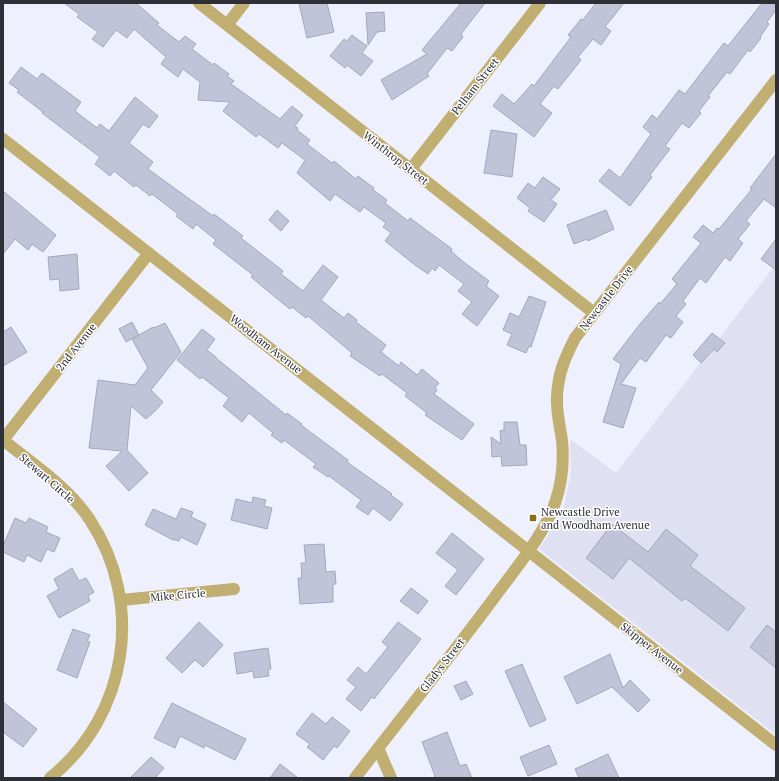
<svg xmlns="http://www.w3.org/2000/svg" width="779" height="781" font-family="'PT Serif',serif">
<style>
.built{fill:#dfe1f2}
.building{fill:#c1c4d9;stroke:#a4a6bb}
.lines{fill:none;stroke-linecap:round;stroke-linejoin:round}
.street{stroke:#c0af71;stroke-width:12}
.poi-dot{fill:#867010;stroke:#fff;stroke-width:1.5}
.labels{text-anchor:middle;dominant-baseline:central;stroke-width:3;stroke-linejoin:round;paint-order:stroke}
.street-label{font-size:11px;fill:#2e2f37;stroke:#fff}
.poi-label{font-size:11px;fill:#2e2f37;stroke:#fff;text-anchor:start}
</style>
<rect width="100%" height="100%" fill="#eff0fe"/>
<!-- built -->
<path class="built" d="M776,264V735L539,549L557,521L564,506L571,472L570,439L616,473Z"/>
<!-- building -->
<path class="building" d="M64,3H136L159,23L157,25L179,42L185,36L196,44L192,49L213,65L214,63L229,74L227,76L234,81L231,84L280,119L292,106L303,115L295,126L298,128L297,130L310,140L307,144L332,163L334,161L356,179L358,176L374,188L373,190L387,200L385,203L408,221L410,218L452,249L451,251L461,260L489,281L486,286L499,296L477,326L462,314L472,302L458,291L464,284L439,265L435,271L432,268L428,274L415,265L385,241L391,233L383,227L386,223L364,207L360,212L335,194L330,201L297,173L305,160L282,143L278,148L259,134L256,137L223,111L230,102L198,100L200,82L183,69L178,77L161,64L166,57L134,29L127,38L116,30L103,47L92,39L98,32L77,17L79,14Z
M299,3H327L334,32L307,38Z
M461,3H485L461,34L463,37L452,51L447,48L427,74L429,76L392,100L381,80L427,54L422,50Z
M596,3H624L605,27L611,31L601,45L593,39L578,57L581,60L558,89L554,86L540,104L552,113L534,137L493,106L502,94L514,104L532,84L534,86L571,37L568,35L581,19L583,20Z
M762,3H776V10L767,22L769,24L760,37L761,38L750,52L748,50L730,74L727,72L708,96L710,97L699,111L701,113L689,128L682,123L665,146L670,149L650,175L652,177L630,206L599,181L609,169L620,178L651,134L643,127L652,115L657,119L679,90L685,94L724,43L728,46Z
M384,12L385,31L377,32L368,45L366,13Z
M352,35L367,46L362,53L373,61L361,76L347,65L345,68L330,56L344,39L347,41Z
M21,67L37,79L42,73L81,102L75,111L97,128L100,124L109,131L135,97L158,116L149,128L143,124L129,143L153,162L148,169L213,216L214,214L243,236L241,238L283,271L281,274L303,291L323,265L338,277L321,300L344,318L348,313L357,320L356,322L386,345L381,352L399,366L401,362L417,375L422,369L439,383L435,388L437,390L434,394L474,424L462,440L425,415L427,413L405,396L407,393L382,374L380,376L350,356L352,353L308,316L306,318L292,307L290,309L275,297L251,277L253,275L213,244L216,240L196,224L193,229L176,216L178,214L152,194L150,196L136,185L134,187L114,171L110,176L95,164L100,157L42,113L43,112L17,92L19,90L9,83Z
M491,130L517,134L512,177L484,173Z
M776,154V208L764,199L746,221L750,224L738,239L743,243L730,261L725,257L706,283L700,278L683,301L686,304L676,316L683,322L671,338L666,335L646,362L640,358L621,384L636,388L623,428L603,422L621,364L613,359L640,324L659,302L660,304L677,284L672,279L701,243L693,237L703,225L713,233L717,228L719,229L752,189L750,188Z
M543,177L560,189L551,200L557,204L544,222L528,211L530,208L517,198L528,183L535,188Z
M3,191L56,235L43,252L32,244L28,250L15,239L3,254Z
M277,210L289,221L281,231L269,220Z
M606,210L614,229L588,241L587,239L574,244L567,225Z
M776,239V270L761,259Z
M77,254L79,289L60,291L59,279L50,280L48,257Z
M529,296L546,302L531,347L529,346L526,353L507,345L512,334L503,330L510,313L519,317Z
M132,322L139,335L126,342L119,329Z
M165,323L181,352L151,390L163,402L155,411L146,419L131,406L127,450L148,473L129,491L106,466L122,451L89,448L98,380L135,385L148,368L132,339L153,327L154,328Z
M11,327L27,352L3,366V332Z
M202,329L215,339L207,350L216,357V358L286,415L287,413L302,424L301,425L348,460L347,462L392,494L391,495L403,504L390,521L373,508L368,515L356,507L361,500L329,476L328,477L313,467L316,464L284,440L282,443L271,435L273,433L249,413L242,422L223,406L229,398L202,377L200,379L177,360Z
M712,333L725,343L717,352L714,349L701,363L693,355Z
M504,422H517L520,445H526L527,465L502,466L501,456L492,457L491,437L501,444L500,431L504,430Z
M253,497L266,500L264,506L272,508L267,529L231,520L236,499L252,503Z
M181,508L193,512L191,517L206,524L197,545L181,537L179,541L171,539L145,525L153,509L176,519Z
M15,518L26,523L29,518L48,527L46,532L60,538L54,552L47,549L41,562L27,555L24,562L3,552V546Z
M612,524L648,552L666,529L698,555L690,566L745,608L728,631L685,598L682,601L629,558L613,579L586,558Z
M452,533L484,559L456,595L445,586L458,570L436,553Z
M324,544L326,572L335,571L336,584H333V602L300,604L298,578H302L301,563H306L304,545Z
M72,568L79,581L86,578L94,592L88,596L90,601L59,618L47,596L59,589L54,579Z
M411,588L428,601L418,614L400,601Z
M199,622L223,645L203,667L195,660L182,673L166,658Z
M398,622L421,639L374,699L372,697L361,711L346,699L356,687L347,680L358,667L366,674L370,669L388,647L382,642Z
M767,625L776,632V668L750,647Z
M73,629L90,635L87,641L90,642L77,678L57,670Z
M268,648L271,669H268L269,676L254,678L253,671L237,674L234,653Z
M610,654L623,688L630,680L650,700L638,712L612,687L577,704L564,677Z
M522,664L546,720L530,727L505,671Z
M466,681L473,694L461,700L454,686Z
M3,702L37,729L23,747L3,732Z
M172,703L246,739L235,760L205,745L204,748L180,736L175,748L154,738Z
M312,713L326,724L332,717L350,731L337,748L334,746L323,760L307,747L310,744L296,734Z
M447,732L460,766L466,764L472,778H433L435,776L422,742Z
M549,745L557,764L528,776L520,757Z
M608,754L619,778H579L575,769Z
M151,757L164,768L155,778H130Z
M280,764L298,778H270Z"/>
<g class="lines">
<!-- street -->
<path class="street" d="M199,3L594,313
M227,25L244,3
M3,139L776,745
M411,169L540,3
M3,440C33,464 69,488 90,520C145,604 128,715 50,778
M3,440L149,253
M121,600L234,589
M378,748L391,778
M355,778C402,717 451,656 497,594C516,568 545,533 555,503C562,483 564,461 562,440C559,422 555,404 558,386C560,368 567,354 575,338L776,80"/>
</g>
<!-- markers -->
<rect class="poi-dot" x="529" y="514" width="8" height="8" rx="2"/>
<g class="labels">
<!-- street labels -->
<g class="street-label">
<text transform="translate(475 86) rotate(-52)">Pelham Street</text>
<text transform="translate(396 158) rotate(38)">Winthrop Street</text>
<text transform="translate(606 298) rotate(-52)">Newcastle Drive</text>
<text transform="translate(266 344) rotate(38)">Woodham Avenue</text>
<text transform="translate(76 347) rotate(-52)">2nd Avenue</text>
<text transform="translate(47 478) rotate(41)">Stewart Circle</text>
<text transform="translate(178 595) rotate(-5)">Mike Circle</text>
<text transform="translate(652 648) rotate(38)">Skipper Avenue</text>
<text transform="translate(442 665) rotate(-52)">Gladys Street</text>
</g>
<!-- poi labels -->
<g class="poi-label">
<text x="541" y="512">Newcastle Drive<tspan x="541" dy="13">and Woodham Avenue</tspan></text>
</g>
</g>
<!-- border -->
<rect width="779" height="781" fill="none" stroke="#2e2f37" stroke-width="8"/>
</svg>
